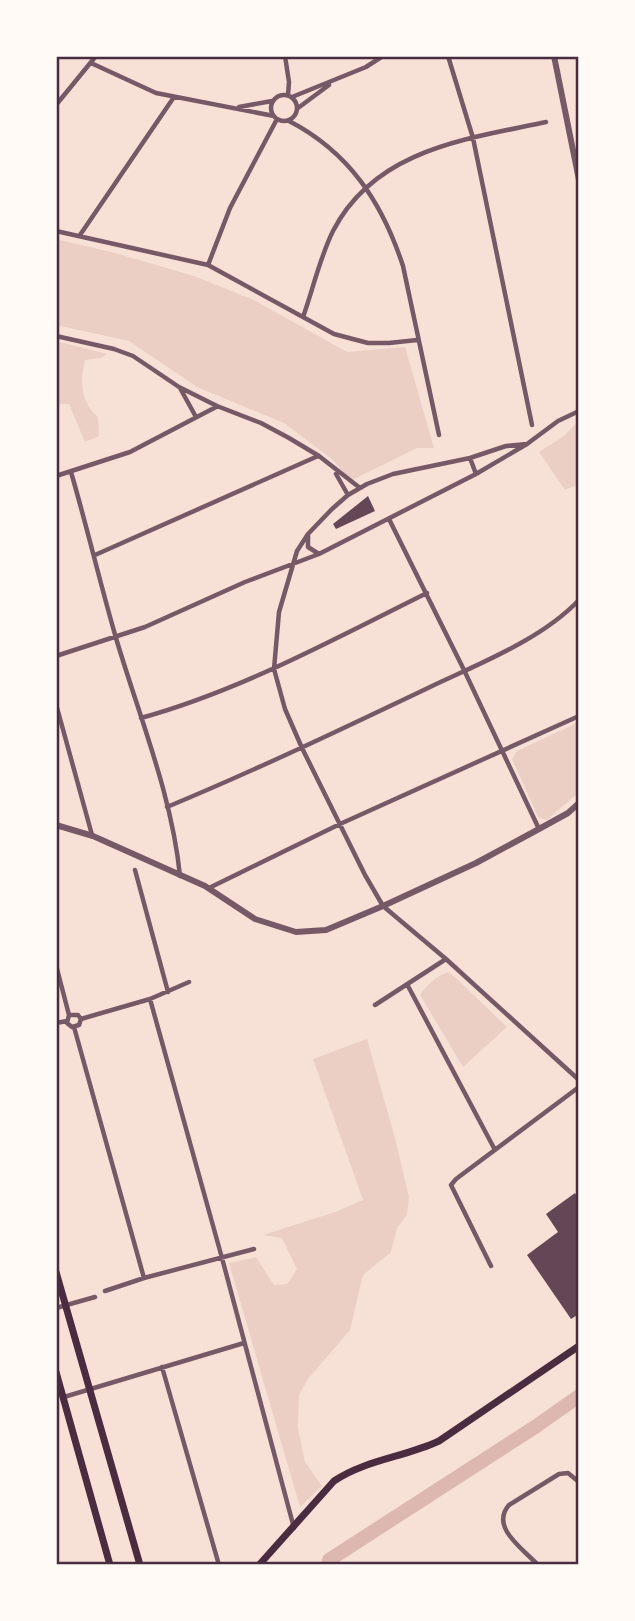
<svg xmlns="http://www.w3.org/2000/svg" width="635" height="1621" font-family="'PT Sans Narrow',sans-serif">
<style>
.green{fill:#ebcfc5}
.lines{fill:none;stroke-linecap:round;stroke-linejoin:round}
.river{stroke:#dcb8b0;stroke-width:14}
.building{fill:#644757}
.minor{stroke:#755966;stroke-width:4.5}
.tertiary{stroke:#755966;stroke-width:6}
.secondary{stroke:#4a2c40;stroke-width:7}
.neatline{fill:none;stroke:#4a2c40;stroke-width:2.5}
</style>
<rect width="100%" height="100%" fill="#f7e1d7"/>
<!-- green -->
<path class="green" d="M56,239L115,253L194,276L254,300L347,352L405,347L434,448H417L350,481L332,459L284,423L197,387L129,341L56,325Z
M56,341L107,354L101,358L85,360C80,381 80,402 98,417L99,436L85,442L69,404H56Z
M579,420V484L565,490L539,452L564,436Z
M579,722V792L547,820L538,817L512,759L517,751Z
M448,972L455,977L507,1027L463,1067L420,995C428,984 435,977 448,972Z
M367,1039L395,1138L409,1197L407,1215L397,1228L391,1252L363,1275L350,1330L308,1379L299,1395L298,1428L305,1462L322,1486L300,1507L229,1263L256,1257L274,1285L287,1284L297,1269L282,1238L263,1235L338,1211L363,1200L313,1059Z"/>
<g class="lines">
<!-- river -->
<path class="river" d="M328,1565L329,1560L535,1427L579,1396"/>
</g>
<!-- building -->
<path class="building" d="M368,496L375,511L336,529L333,524Z
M575,1193L579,1199V1314L571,1319L527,1255L558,1232L546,1214Z"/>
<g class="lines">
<!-- minor -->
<path class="minor" d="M285,56L289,82L288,95
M448,56L473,138L532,425
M91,63L156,93L274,116
M271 108a13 13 0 1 1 26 0a13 13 0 1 1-26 0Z
M292,97L366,67L383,56
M56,105L96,56
M239,107L272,101
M298,108L329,85
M289,121C349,152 382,202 403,266L439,435
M56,231L208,265L334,334L368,343H389L417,340
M80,235L174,97
M208,265L230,208L277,119
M303,317C313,289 320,257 333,231C375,149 467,139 546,122
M56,336L114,349L133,356L179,387L217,406L261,423L289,438L319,456L360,488
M180,388L196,417
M527,444L506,446L470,458L393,474L367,484L348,495L332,509L308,534L297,551L279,612L274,669L285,709L302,748L365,875L383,906L446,959L579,1080
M470,458L476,474
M71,472C87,527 100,583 116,638C139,716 172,795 180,876
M336,474L348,495
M56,476L130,452L216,407
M389,519L464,670L539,829
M308,535V547L319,554
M95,555L318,456
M56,656L145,627L245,582L319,554L476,474L527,444L558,421L579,411
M56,704L92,835
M141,718C242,690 334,639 427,593
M167,807C256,770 342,729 428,688C478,664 541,640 579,600
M135,870L168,992
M209,888L340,824L579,716
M56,965L69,1015L67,1023L72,1027L79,1025L81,1019L78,1015H69
M408,986L495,1150
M150,999L222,1258L294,1528
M375,1005L446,959
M81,1019L150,999L189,982
M56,1023L67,1021
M74,1027L144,1278
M491,1266L451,1185L456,1179L579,1087
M105,1291L144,1278L254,1249
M56,1308L95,1297
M162,1367L219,1565
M64,1397L244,1343
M538,1565C522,1548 490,1527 509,1505L559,1474L568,1473L579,1482"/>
<!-- tertiary -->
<path class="tertiary" d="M554,56L579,180
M56,825L93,836L205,886L255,919L296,932L326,930L383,906L476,863L539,829L568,813L579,803"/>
<!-- secondary -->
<path class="secondary" d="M56,1272L140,1565
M56,1372L110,1565
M259,1565L334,1481C365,1460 405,1457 439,1441L579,1346"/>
</g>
<!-- border -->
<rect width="635" height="1621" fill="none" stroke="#fffaf5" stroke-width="116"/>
<rect x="58" y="58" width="519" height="1505" class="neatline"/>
</svg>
